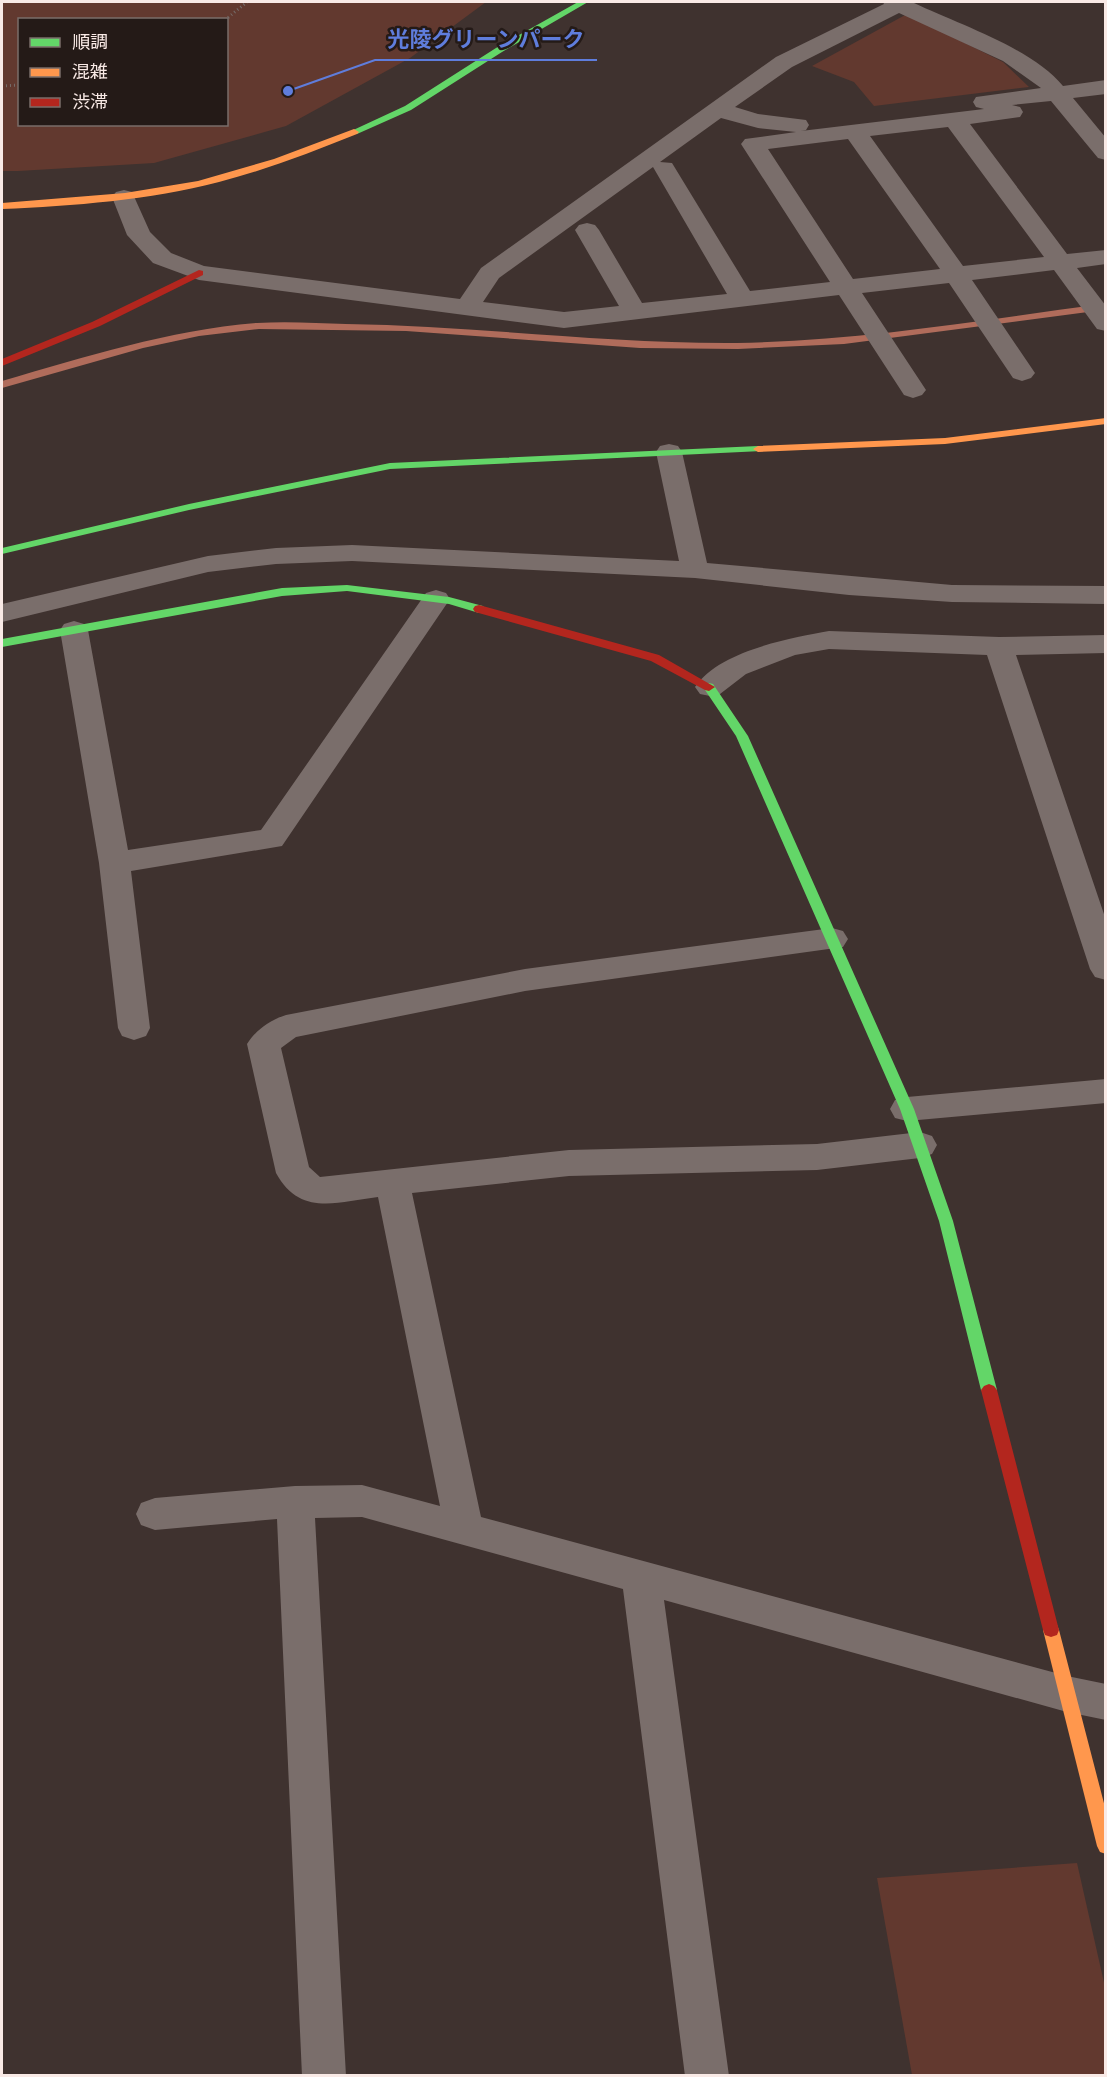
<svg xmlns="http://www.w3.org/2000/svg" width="1107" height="2077" font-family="'IBM Plex Sans','Noto Sans JP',sans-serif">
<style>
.green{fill:#62392f;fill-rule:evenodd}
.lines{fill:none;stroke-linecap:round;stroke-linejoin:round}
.stream{fill:#b06c5b;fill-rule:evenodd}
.path{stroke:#766d6a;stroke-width:3;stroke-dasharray:1 3;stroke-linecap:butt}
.street{fill:#7a6e6b;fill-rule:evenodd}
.fast{fill:#63d668;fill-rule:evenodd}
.slow{fill:#ff974d;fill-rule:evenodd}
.jam{fill:#b3261e;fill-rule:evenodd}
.leader{fill:none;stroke:#5f7ddc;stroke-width:2}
.callout-dot{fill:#5f7ddc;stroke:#241a17;stroke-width:2}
.callout-label{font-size:22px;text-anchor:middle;font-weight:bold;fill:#5f7ddc;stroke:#241a17;stroke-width:5;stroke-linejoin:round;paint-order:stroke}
</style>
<rect width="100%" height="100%" fill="#3f322f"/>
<!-- green -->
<path class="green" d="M2,2H486L410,58L286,126L154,163L18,171H2ZM20,20H226V124H20Z
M907,14L1003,62L1029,87L874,106L854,82L812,66Z
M1077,1863L1105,1987V2075H912L877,1878Z"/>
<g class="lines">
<!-- stream -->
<path class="stream" d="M1103,304H1106V310H1103L844,344L738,349L640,348L406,331L259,329L199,336L143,348L2,388V381C86,357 169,330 257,323C286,321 317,323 346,324C477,326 606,344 737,343C859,341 981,320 1103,304Z"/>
<!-- path -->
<path class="path" d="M225,20L247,2
M2,86L20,85"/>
<!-- street -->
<path class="street" d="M883,2H914V3C958,24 1032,48 1063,86L1106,80V94L1073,98L1106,138V160L1098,158L1051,101L1012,105L1020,107L1023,112L1020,117L970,124L1067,254L1106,250V264L1077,268L1106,306V331L1097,329L1054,270L972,280L1035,373L1031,378L1022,381L1013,378L949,283L862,293L926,390L922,395L913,398L904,395L839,295L564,328L199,280L153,263L127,235L112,197L116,192L124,190L132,192L150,232L171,253L204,266L460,299L481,268L776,57L884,4ZM899,13L1003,61L1041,88L976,97L973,102L976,107L984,109L801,131L806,130L809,125L806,120L758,114L735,107L792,67ZM721,118L758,128L796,132L745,139L741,144L830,282L750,291L672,163L660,162ZM948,127L1044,257L963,266L870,136ZM848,139L940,269L853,279L768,149ZM653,167L727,294L642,303L599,230L595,225L587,223L579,225L575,230L619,306L564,312L483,302L499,278Z
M669,444L678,446L682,452L707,563L952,585L1106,586V604L952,602L849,595L695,578L352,561L276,564L208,572L2,622V604L208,556L276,548L352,545L679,561L656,452L660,446Z
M436,590L446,593L450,599L282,846L131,871L150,1028L146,1036L134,1040L122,1036L118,1028L99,863L60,630L64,624L74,621L84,624L88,630L128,850L261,830L426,593Z
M829,631L999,637L1106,635V653L1016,655L1106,920V980L1095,977L1090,969L987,655L829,649L795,655L746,674L720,694L710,696L700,694L695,687C719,651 790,638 829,631Z
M832,928L843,931L848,939L843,947L525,991L296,1037L281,1048L309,1167L320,1177L569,1150L817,1144L920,1132L932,1136L937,1145L932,1154L920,1158L817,1170L569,1176L412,1193L481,1517L1067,1676L1106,1684V1720L1067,1712L664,1600L729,2076H685L623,1589L362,1517L315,1518L346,2076H302L277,1519L155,1530L141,1525L136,1514L141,1503L155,1498L295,1486L362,1485L440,1506L378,1197C337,1202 300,1217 276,1173L247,1044C256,1030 270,1020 286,1015L525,969Z
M1106,1079V1103L907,1121L895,1118L890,1109L895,1100L907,1097Z"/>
<!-- fast -->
<path class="fast" d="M578,2H588L502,52L411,110L357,134L349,132L405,106L496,48Z
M758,446L762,447V451L390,469L189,510L2,554V548L189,504L390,463Z
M347,585L449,597L483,606L485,609L479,613L449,604L347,591L282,596L2,647V639L282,588Z
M709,683L713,684L748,736L914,1109L953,1221L997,1390L994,1394L989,1396L984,1394L981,1390L939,1221L900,1109L736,736L703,687Z"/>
<!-- slow -->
<path class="slow" d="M354,129L359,132L357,134C312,152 266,170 219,182C149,200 74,206 2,209V203L125,193L198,181L274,159Z
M1106,418V424L945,444L758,452L753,449L758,446L945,438Z
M1051,1623L1057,1625L1059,1630L1106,1811V1854L1100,1852L1097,1846L1043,1630L1045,1625Z"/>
<!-- jam -->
<path class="jam" d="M199,270L203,271V275L100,326L2,366V359L92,322Z
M479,605L659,655L715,687L709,691L705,690L651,661L475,612L473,609L475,606Z
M989,1384L994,1386L997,1390L1059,1630L1057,1635L1051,1637L1045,1635L1043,1630L981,1390L984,1386Z"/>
</g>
<!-- callouts -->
<path class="leader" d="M288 91L375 60H597"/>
<circle class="callout-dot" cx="288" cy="91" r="6"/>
<g class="callout-label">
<text x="486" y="47">光陵グリーンパーク</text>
</g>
<!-- border -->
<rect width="1107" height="2077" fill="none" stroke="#f9eae6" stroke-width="6"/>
<!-- legend -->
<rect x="18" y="18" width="210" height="108" fill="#241a17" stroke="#796d6a" stroke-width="1.5"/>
<rect x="30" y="38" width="30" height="9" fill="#63d668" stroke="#796d6a" stroke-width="1.5"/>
<text x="72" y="48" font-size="18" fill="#f9eae6">順調</text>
<rect x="30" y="68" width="30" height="9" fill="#ff974d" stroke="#796d6a" stroke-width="1.5"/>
<text x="72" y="78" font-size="18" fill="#f9eae6">混雑</text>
<rect x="30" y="98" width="30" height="9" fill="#b3261e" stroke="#796d6a" stroke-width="1.5"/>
<text x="72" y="108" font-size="18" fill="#f9eae6">渋滞</text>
</svg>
